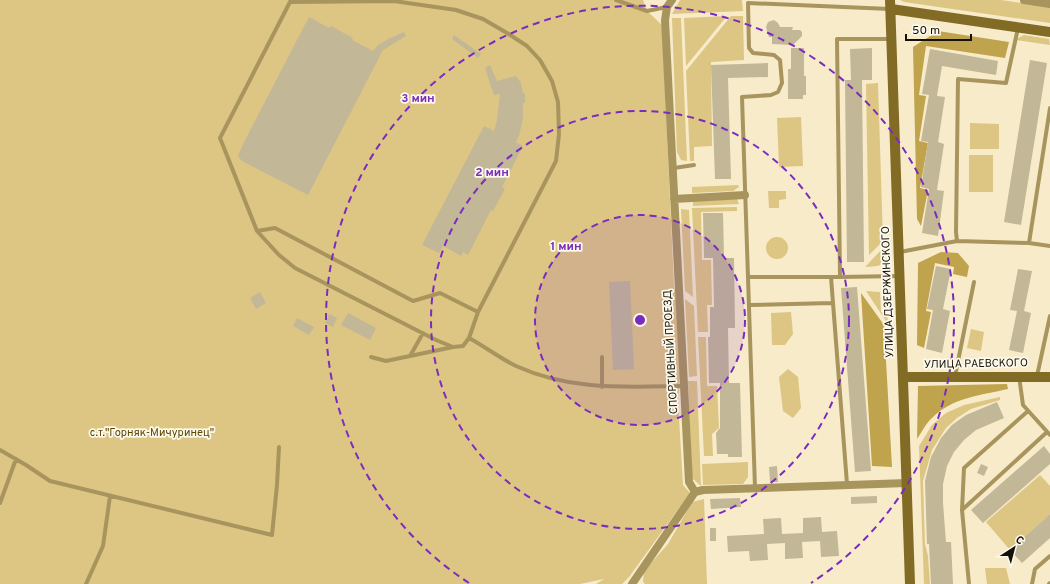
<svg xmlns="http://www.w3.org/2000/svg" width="1050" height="584" font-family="Overpass,sans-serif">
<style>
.green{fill:#ddc583}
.forest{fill:#c0a34d}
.building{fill:#c2b797}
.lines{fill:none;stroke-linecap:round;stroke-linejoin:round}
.lane{stroke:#a8955e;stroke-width:4}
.street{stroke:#a8955e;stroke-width:8}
.secondary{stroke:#826b24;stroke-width:10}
.ring{fill:none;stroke:#7b2cbf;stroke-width:2;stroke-dasharray:7 5}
.labels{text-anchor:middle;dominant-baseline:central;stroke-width:3.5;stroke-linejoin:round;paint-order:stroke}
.street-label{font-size:11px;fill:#151106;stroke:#fdf9ec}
.park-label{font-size:11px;fill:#5b4700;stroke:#fdf9ec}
.centre{fill:#7b2cbf;stroke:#fdf9ec;stroke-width:2}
.ring-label{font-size:12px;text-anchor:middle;font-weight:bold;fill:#7b2cbf;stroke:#fdf9ec;stroke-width:3.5;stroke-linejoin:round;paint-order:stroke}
</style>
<rect width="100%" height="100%" fill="#f7ebca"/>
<!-- green -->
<path class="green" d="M0,0H643L647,11L662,25L674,286L676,299L680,374L678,401L683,485L690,493L629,577L622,584H596L604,579L580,584H0Z
M680,0H742L743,11L672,14Z
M900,0H1001L1050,7V23L904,2Z
M727,16L686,66L684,18Z
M731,16H743L744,60L711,62L712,146L694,147V161H690L686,71Z
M672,18H681L687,161L681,160L677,152Z
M1024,35L1049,39L1050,45L1016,40L1018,38Z
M878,83L883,241L869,255L866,84Z
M801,117L803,166L779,167L777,118Z
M970,123L999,124V149H970Z
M969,155H993V192H969Z
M738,185L739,187L733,191L692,193V187Z
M768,191H786V199L779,200V208H769Z
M737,199L739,204L693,206V200Z
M737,207V211L701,212L702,260H711L712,305H707L708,332H698L692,208Z
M681,209L689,210L693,297L685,291Z
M766 248a11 11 0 1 1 22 0a11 11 0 1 1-22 0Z
M884,247C885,266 884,266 865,267Z
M866,291L880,292L881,312L887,313L888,324Z
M685,299L694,306L697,376L689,377Z
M791,312L793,334L785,345H772L771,313Z
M971,329L984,332L981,351L967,348Z
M698,337H706L707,386H717L719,428L712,434L713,456H704Z
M788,369L798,377L801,408L793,418L783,411L779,377Z
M688,381H697L701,486L693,479L692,475Z
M1000,397V400L971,409L957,418L946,428L932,450L923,481L925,544L928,556L930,584H924L919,446L932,425L946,413L964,405Z
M748,462V477L743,484L703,485L702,464Z
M1040,475L1050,486V514L1010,550L986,522Z
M704,499L707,584H645L643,582L644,571L668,544L692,502Z
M985,568H1006L1010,584H987Z"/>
<!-- forest -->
<path class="forest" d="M938,31L1009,42L1005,58L926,46L919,95L926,96L919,141L928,143L920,188L928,190L921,226L917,219L913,47Z
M941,252L958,253L969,266L967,277L953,274L954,267L935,263L926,311L931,312L924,348L917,345L918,263Z
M861,293L884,325L892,467L872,466Z
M1007,384L1008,389C982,395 951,398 932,418C926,423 922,432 917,439L918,386Z"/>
<!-- building -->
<path class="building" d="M309,17L329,28L331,26L353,38L352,40L373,51L378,45L388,39L404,32L406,36L383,50L308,195L242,161L238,156L243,144Z
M774,20L778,23L780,27H793L792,30H800L802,32V36L793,45L772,44V37H769L766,27L768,22Z
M454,35L481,54L478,58L452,39Z
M791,48H804V76H806V95H803V99H788V69H791Z
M872,48V80H862L864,262H847L845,80H851L850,49Z
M930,49L998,61L996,75L942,66L937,96L945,97L938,142L944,144L937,190L944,191L938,236L922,233L929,189L921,187L928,142L921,141L929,95L922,94Z
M1030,60L1047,63L1021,225L1004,222Z
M768,63V77L728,78L731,179H715L711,65Z
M490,65L497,81L516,76L521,83L523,93H525V103H523V118L519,136L516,142L523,146L502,187L505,189L493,211L491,210L468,255L463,252L461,256L443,246L439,253L422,245L484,126L494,131L497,120L500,94L494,95L485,68Z
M703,213H723L724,258H734L735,328H728L729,383H740L742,457H728V454H717L716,433L720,428V383H709L708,337H710V307H714L713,258H704Z
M936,266L951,269L943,309L950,311L942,353L926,349L933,310L927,309Z
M1018,269L1032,271L1024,311L1031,313L1023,353L1009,350L1017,311L1010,310Z
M630,281L634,369L613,370L609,282Z
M857,287L871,471L855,472L841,288Z
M260,292L266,303L256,309L250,298Z
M348,313L376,328L370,340L341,325Z
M329,314L337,318L333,327L325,323Z
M297,318L314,327L309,335L293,326Z
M997,402L1004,418L976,430L964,440L954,452L947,466L943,484V503L946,542H951L953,584H931L929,544H927L925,481L931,457L941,438L952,425L966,415Z
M1044,446L1050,454V464L983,523L971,510Z
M981,464L988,467L984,476L977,473Z
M777,466L778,482H770L769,467Z
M877,496V503L851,504V497Z
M740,498L741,507L711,509L710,499Z
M1050,514V538L1022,563L1010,550Z
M821,517L822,532L837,531L839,556L821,557L820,541L802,542L803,558L785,559V543L767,544L768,560L750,561L749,551L728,552L727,536L764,534L763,519L781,518L782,534L803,533V518Z
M710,528H716V541H710Z"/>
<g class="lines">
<!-- lane -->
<path class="lane" d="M616,0L647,11L667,7
M290,2L394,1L456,10L483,19L507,33L527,46L540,60L552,81L558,102L559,134L556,161L478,312L469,338L463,346L453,347L436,340L295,268L279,255L257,231L220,138L290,2L291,0
M674,168L694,165
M257,231L275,228L413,301L440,293L478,312
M957,241L956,232L958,79L1006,83L1018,28
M1029,243L1050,108
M900,252L957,241L1029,243L1050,246
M748,277H840L837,39H891
M831,277L847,484
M840,277L899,276
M749,305L832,303
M469,338C484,346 501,359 516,366C571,391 625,387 683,386
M410,356L453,347
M371,357L386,361L410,356L423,333
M602,357V387
M955,376L974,282
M1019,376L1023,405L1050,435
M1037,376L1050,316
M0,450L26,465L50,481L272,535L277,485L279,447
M755,488L742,97L771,95L778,92L782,83L780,60L774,55L753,53L749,48L748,3L890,9
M0,503L16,459
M962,510L1047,432
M86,584L103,546L110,496
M969,584L962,510L964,468L1028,411
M1032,584L1035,569L1050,556
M1049,584L1050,583"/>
<!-- street -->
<path class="street" d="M672,0L667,7L665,20C674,174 680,328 689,482L695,492L703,490L907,483
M1024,0L1050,4
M674,199L745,195
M632,584L695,492"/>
<!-- secondary -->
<path class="secondary" d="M890,0L910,584
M891,9L1050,32
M903,377H1050"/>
</g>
<!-- distance rings -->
<circle cx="640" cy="320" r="105" fill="#7b2cbf" fill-opacity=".12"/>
<g class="ring">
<circle cx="640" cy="320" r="105"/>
<circle cx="640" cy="320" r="209"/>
<path d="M469 583A314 314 0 1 1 811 583"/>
</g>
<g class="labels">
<!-- street labels -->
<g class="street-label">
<text transform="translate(888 292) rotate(-92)">УЛИЦА ДЗЕРЖИНСКОГО</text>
<text transform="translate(671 352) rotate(-93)">СПОРТИВНЫЙ ПРОЕЗД</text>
<text transform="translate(976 364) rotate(-1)">УЛИЦА РАЕВСКОГО</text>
</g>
<!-- park labels -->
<g class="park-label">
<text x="152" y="433">с.т."Горняк-Мичуринец"</text>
</g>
</g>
<circle cx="640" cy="320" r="6" class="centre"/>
<g class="ring-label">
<text x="418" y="102">3 мин</text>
<text x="492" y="176">2 мин</text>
<text x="566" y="250">1 мин</text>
</g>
<!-- north arrow -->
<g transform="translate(1014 548) rotate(36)" stroke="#fdf9ec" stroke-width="3" paint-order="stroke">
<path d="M0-3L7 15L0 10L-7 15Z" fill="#151106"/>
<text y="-6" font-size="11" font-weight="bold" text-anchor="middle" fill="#151106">С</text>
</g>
<!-- scale -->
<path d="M906 34v6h65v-6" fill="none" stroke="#151106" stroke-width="2"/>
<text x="912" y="34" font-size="12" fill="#151106" stroke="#fdf9ec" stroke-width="3" paint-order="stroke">50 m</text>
</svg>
